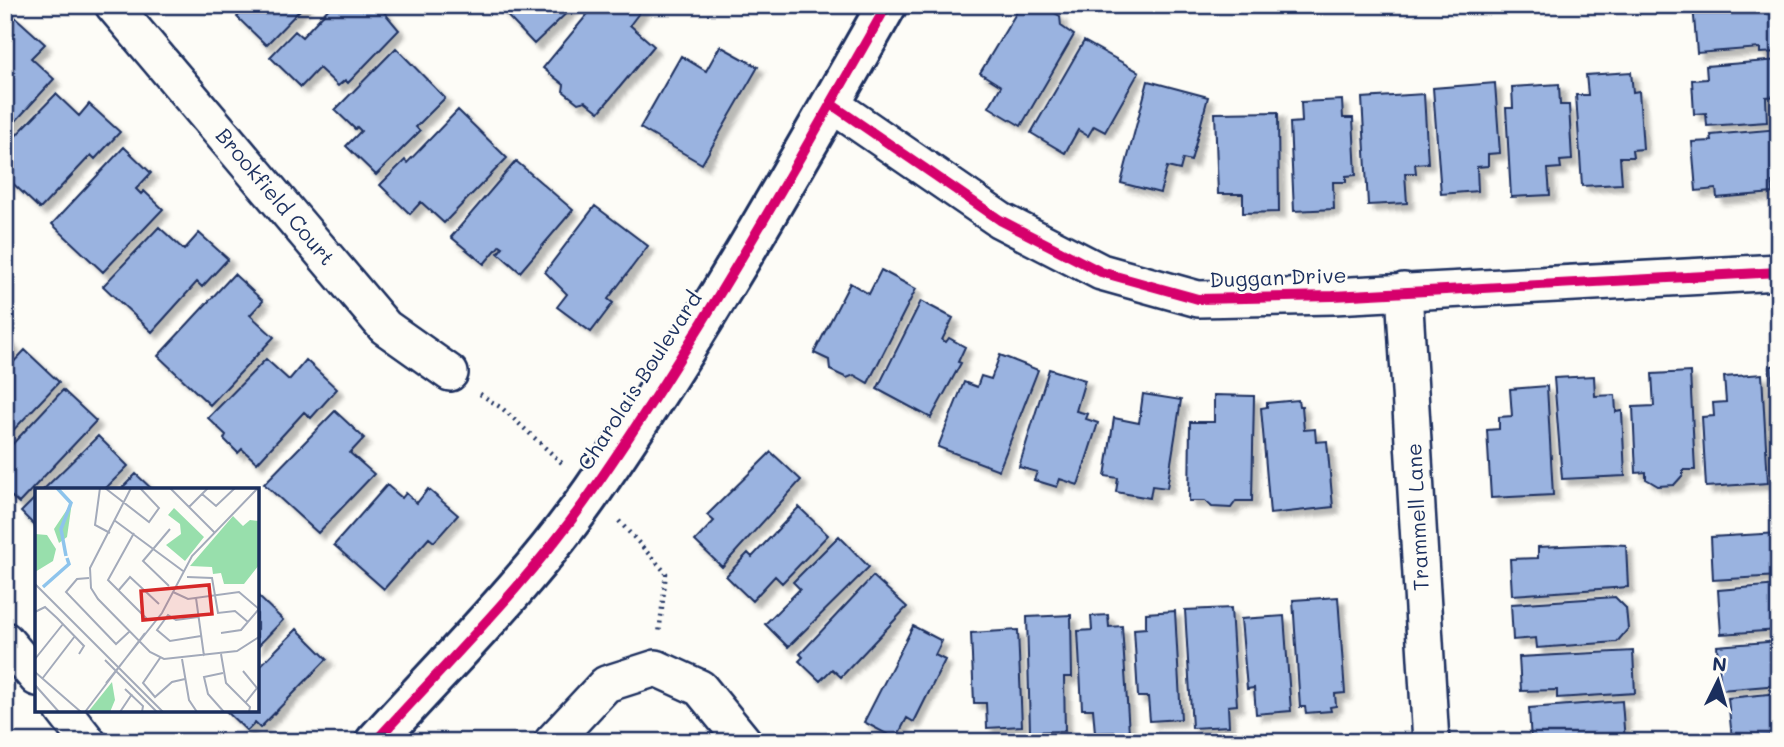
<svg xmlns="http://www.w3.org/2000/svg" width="1784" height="747" font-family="Mali,sans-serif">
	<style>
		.building { fill: #9ab3e0; stroke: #1b2f5e; stroke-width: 2; filter: url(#shadow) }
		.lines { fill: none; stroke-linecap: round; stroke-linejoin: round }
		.street-casing { stroke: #1b2f5e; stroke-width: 40 }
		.secondary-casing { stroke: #1b2f5e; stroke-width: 44 }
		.path { stroke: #1b2f5e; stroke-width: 4.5; stroke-dasharray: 2 5; stroke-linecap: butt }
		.street { stroke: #fdfcf7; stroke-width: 35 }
		.secondary { stroke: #fdfcf7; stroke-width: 38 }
		.cycleway-casing { stroke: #fdfcf7; stroke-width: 15 }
		.cycleway { stroke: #d6006c; stroke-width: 10 }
		.labels { text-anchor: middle; stroke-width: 5; stroke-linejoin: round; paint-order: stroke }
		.street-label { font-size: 21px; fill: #1b2f5e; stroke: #fdfcf7 }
		.inset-river { fill: none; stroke: #8ec4ec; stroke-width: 3.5 }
		.inset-road { fill: none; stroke: #a3aaba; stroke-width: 2 }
		.view { fill: #d62828; fill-opacity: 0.15; stroke: #d62828; stroke-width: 3.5 }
		.inset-edge { fill: none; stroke: #1b2f5e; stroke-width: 3.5 }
	</style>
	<defs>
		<filter id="shadow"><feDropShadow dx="6" dy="6" stdDeviation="2" flood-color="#0004"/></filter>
	</defs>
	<rect width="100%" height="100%" fill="#fdfcf7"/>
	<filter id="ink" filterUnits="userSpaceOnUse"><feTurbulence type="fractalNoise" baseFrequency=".0143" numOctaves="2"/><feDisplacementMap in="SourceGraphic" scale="14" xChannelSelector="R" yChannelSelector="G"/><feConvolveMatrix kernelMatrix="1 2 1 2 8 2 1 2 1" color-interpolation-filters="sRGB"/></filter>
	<g filter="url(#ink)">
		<path class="building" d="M 248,5 L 305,5 L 266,45 L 237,17 Z
			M 332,5 L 378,5 L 399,30 L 348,83 L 345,80 L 338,86 L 319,68 L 301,87 L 270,57 L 295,31 L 302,37 Z
			M 497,5 L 575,5 L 534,44 Z
			M 595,5 L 645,5 L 630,25 L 654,46 L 599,112 L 585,101 L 578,103 L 563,91 L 564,85 L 543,68 Z
			M 1021,5 L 1034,12 L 1042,6 L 1060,16 L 1061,26 L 1074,35 L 1021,126 L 989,107 L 1001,86 L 980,73 Z
			M 1693,5 L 1775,5 L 1775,13 L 1779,12 L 1779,52 L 1760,53 L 1760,48 L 1697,53 Z
			M 14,16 L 45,44 L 31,58 L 54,79 L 5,133 L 5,26 Z
			M 1084,41 L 1139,72 L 1105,132 L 1094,126 L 1088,136 L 1078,130 L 1065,153 L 1031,133 Z
			M 720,46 L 758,67 L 702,164 L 640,128 L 681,56 L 706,71 Z
			M 396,48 L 445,98 L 416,127 L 420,131 L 376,175 L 346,146 L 361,131 L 357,127 L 355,129 L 335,110 Z
			M 1779,60 L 1779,96 L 1766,97 L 1767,122 L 1707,126 L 1706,113 L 1694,114 L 1692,80 L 1707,79 L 1706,66 Z
			M 1631,72 L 1633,92 L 1639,91 L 1643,149 L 1632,150 L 1633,157 L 1620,157 L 1622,184 L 1582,186 L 1576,95 L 1588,95 L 1586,75 Z
			M 1148,81 L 1208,97 L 1191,161 L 1183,159 L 1180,170 L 1167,167 L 1160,193 L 1121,183 Z
			M 1495,83 L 1500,153 L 1488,154 L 1488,166 L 1477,167 L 1478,191 L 1441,194 L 1433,88 Z
			M 1559,84 L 1560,105 L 1569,105 L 1572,160 L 1560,161 L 1561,168 L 1548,169 L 1550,195 L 1511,197 L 1506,108 L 1513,108 L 1512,87 Z
			M 56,94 L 79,116 L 89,104 L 120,132 L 95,159 L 91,155 L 40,209 L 5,176 L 5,147 Z
			M 1424,94 L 1428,163 L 1415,164 L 1416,173 L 1405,173 L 1407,203 L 1368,205 L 1362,98 Z
			M 1342,100 L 1343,118 L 1353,118 L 1356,175 L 1346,176 L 1346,182 L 1333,182 L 1334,209 L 1294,211 L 1290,123 L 1302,122 L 1301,102 Z
			M 458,110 L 507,158 L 444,223 L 421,202 L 410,214 L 380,185 L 405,160 L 407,163 Z
			M 1278,112 L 1279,212 L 1243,213 L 1243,194 L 1218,194 L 1215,113 Z
			M 1779,129 L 1779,182 L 1772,182 L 1773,193 L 1717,198 L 1716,189 L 1696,191 L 1692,142 L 1712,141 L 1711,135 Z
			M 124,147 L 151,173 L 136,189 L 141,194 L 144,191 L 163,209 L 103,272 L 52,224 Z
			M 516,161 L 573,210 L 520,272 L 498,253 L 503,247 L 500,245 L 484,264 L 451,237 Z
			M 595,206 L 648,246 L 608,299 L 613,303 L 591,332 L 557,307 L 567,294 L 545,272 Z
			M 159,227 L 184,250 L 199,233 L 228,259 L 202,287 L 197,282 L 152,332 L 103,286 Z
			M 881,270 L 916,289 L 868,383 L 854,375 L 847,378 L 830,370 L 829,360 L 814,353 L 850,283 L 869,294 Z
			M 234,274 L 263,301 L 250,315 L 274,337 L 210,405 L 158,356 Z
			M 921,301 L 953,318 L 942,340 L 946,342 L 949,338 L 965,347 L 958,362 L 961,363 L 931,418 L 877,389 Z
			M 5,337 L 14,346 L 5,355 Z
			M 25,350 L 59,382 L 5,439 L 5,371 Z
			M 1000,355 L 1038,370 L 999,470 L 938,447 L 964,382 L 977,387 L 981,376 L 991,379 Z
			M 266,359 L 289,380 L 306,360 L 337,389 L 311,418 L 304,412 L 257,463 L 242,449 L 238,453 L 224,439 L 226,435 L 208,418 Z
			M 1779,365 L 1779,468 L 1771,366 Z
			M 1049,369 L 1085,380 L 1076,411 L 1088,414 L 1086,419 L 1098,423 L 1078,485 L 1060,479 L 1057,487 L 1034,480 L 1037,472 L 1019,467 Z
			M 1690,372 L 1695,470 L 1683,470 L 1683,475 L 1674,485 L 1658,486 L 1646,479 L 1646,472 L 1636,473 L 1633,407 L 1654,406 L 1652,374 Z
			M 1762,374 L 1768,483 L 1706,487 L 1702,417 L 1714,416 L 1713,403 L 1726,402 L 1724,377 Z
			M 1594,376 L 1595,396 L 1615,395 L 1616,412 L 1622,411 L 1625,476 L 1562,479 L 1554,378 Z
			M 1547,386 L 1553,495 L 1491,498 L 1487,430 L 1499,429 L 1499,417 L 1512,416 L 1510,389 Z
			M 63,390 L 96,421 L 19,503 L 5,491 L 5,452 Z
			M 1143,394 L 1181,400 L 1167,488 L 1152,486 L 1150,498 L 1116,492 L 1118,478 L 1105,476 L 1114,418 L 1139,423 Z
			M 1214,395 L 1254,396 L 1252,501 L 1236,501 L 1231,508 L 1212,507 L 1205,501 L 1189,501 L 1190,422 L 1214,422 Z
			M 1298,400 L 1299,406 L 1302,406 L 1304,430 L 1315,429 L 1316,442 L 1327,441 L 1333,507 L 1270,514 L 1261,408 L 1267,407 L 1267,403 Z
			M 335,411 L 364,438 L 350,453 L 374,474 L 318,533 L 264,484 Z
			M 98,436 L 128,466 L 104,490 L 43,490 Z
			M 771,452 L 801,480 L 722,567 L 695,541 L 714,521 L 707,515 Z
			M 136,474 L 153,490 L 120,490 Z
			M 387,485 L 402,498 L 406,493 L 417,503 L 428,489 L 458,515 L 434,542 L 429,538 L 384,589 L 334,545 Z
			M 37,496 L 37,528 L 21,512 Z
			M 799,507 L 828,535 L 782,583 L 775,576 L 752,601 L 726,576 L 748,553 L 752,557 Z
			M 1779,533 L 1779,576 L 1713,580 L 1711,537 Z
			M 839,536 L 869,567 L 788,647 L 765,624 L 800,589 L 793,582 Z
			M 1608,544 L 1626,545 L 1628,587 L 1512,595 L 1510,559 L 1538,558 L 1538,547 Z
			M 873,576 L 907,607 L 841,677 L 832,669 L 820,681 L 799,661 L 803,657 L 800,654 Z
			M 1779,585 L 1779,630 L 1721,634 L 1718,590 Z
			M 257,595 L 283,620 L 257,647 Z
			M 1338,597 L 1345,693 L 1335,694 L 1336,706 L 1330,707 L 1331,711 L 1306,713 L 1305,707 L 1300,707 L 1293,600 Z
			M 1615,597 L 1626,608 L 1628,629 L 1617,642 L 1537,648 L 1536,638 L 1513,640 L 1511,604 Z
			M 1231,608 L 1237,705 L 1228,706 L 1229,726 L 1192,728 L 1185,610 Z
			M 1175,611 L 1181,719 L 1150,721 L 1148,697 L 1138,697 L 1134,629 L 1146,628 L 1146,613 Z
			M 1071,615 L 1072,677 L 1064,677 L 1065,731 L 1030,732 L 1027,617 Z
			M 1108,615 L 1109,627 L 1122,626 L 1129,732 L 1095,733 L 1093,709 L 1082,709 L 1078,631 L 1092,630 L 1091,616 Z
			M 1284,616 L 1291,711 L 1256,714 L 1254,688 L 1247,689 L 1241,619 Z
			M 913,626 L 942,641 L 935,655 L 945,660 L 914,722 L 907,718 L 896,739 L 864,722 Z
			M 297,629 L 327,659 L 260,728 L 255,723 L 247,731 L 225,710 L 257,710 L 257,669 Z
			M 1018,630 L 1022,726 L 987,728 L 986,703 L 974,703 L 971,633 Z
			M 1779,641 L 1779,685 L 1721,690 L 1717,646 Z
			M 1633,651 L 1635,693 L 1557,698 L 1557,690 L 1521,691 L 1519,657 Z
			M 1779,693 L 1779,735 L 1732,739 L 1728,698 Z
			M 1622,701 L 1625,742 L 1531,742 L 1529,708 Z"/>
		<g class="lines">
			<defs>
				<path id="street" d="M 113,5 L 385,327 L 450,373
					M 831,104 L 1000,220 L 1101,272 L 1198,299 L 1333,296 L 1779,272
					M 1404,291 L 1431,742
					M 5,640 L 37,678
					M 63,710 L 88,742
					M 552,742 L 606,684 L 656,668 L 700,688 L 744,742"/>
				<path id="secondary" d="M 375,742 C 449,660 530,581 593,490 C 701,334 794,169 887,5"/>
			</defs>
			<use href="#street" class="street-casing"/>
			<use href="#secondary" class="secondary-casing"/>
			<path class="path" d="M 480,394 L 503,409 L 564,465
				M 619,521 L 666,573 L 659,634"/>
			<use href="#street" class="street"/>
			<use href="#secondary" class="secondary"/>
			<defs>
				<path id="cycleway" d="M 831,104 L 1000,220 L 1101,272 L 1198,299 L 1333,296 L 1779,272
					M 375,742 C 449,660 530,581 593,490 C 701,334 794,169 887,5"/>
			</defs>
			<use href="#cycleway" class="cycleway-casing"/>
			<use href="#cycleway" class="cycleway"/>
		</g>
	</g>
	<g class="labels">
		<g class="street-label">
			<text transform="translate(275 197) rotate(50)" y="7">Brookfield Court</text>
			<text transform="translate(1278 278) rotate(-2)" y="7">Duggan Drive</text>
			<text transform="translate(640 381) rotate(-57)" y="7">Charolais Boulevard</text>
			<text transform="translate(1418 517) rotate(-93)" y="7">Trammell Lane</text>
		</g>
	</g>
	<g transform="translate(35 488)">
		<rect width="224" height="224" fill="#fdfcf7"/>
		<path d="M 37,14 L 32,49 L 24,55 L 19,41 ZM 139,20 L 169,49 L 150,73 L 131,57 L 146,46 L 145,36 L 133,27 ZM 198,28 L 208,38 L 215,32 L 224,33 L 224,77 L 209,96 L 189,96 L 186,85 L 178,86 L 177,79 L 155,78 ZM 0,46 L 12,47 L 21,61 L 18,73 L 0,84 ZM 77,194 L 80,212 L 75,224 L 53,224 Z" fill="#98dfac"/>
		<path class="inset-river" d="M 22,0 L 36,15 L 26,41 L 31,68M 8,99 L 34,76 L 32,70"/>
		<path class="inset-road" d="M 65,0 L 60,37 L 75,45M 70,0 L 114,34 L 124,20 L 105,0M 96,0 L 55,80 L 56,100 L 63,111 L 115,164 L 129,171 L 202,163 L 224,149M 135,0 L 179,44M 167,6 L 181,18 L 200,0M 154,19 L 173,0M 79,32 L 148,83M 99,45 L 73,92 L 113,132M 152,89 L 177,90 L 183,125 L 200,123 L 213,134M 54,90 L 42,91 L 31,104 L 81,156 L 95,143M 0,96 L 128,224M 134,98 L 108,73 L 135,41M 83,103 L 95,89 L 124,116M 138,104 L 153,111 L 204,104 L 224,121M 161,110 L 169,168M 0,124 L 10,119 L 22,130 L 49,158 L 44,166M 163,129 L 141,132 L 133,127 L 122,142 L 135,153 L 166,148M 186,145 L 206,142 L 224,121M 186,166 L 191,195 L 215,219 L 214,224M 125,170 L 108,195 L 120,209 L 137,194 L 150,191M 0,171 L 28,136M 147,171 L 154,212 L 162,224M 70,172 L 122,224M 208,183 L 222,200 L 211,214M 0,184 L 46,224M 188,185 L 169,189 L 173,206 L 189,224M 7,191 L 40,148M 71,195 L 127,125 L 157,68 L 223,0M 0,197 L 24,224M 90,201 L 108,218 L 107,224M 50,224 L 110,145M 85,224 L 97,206"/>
		<path class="view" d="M 174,97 L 177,126 L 108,132 L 106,103 Z"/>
		<rect width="224" height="224" class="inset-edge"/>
	</g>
	<rect width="1784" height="747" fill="none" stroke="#fdfcf7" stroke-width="28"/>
	<rect x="14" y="14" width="1756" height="719" fill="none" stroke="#1b2f5e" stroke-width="2.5" filter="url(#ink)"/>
	<g transform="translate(1718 681) rotate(5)" stroke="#fdfcf7" stroke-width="5" paint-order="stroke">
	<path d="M0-5L12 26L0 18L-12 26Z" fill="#1b2f5e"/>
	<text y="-10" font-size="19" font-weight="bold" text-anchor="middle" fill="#1b2f5e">N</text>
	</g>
</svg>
